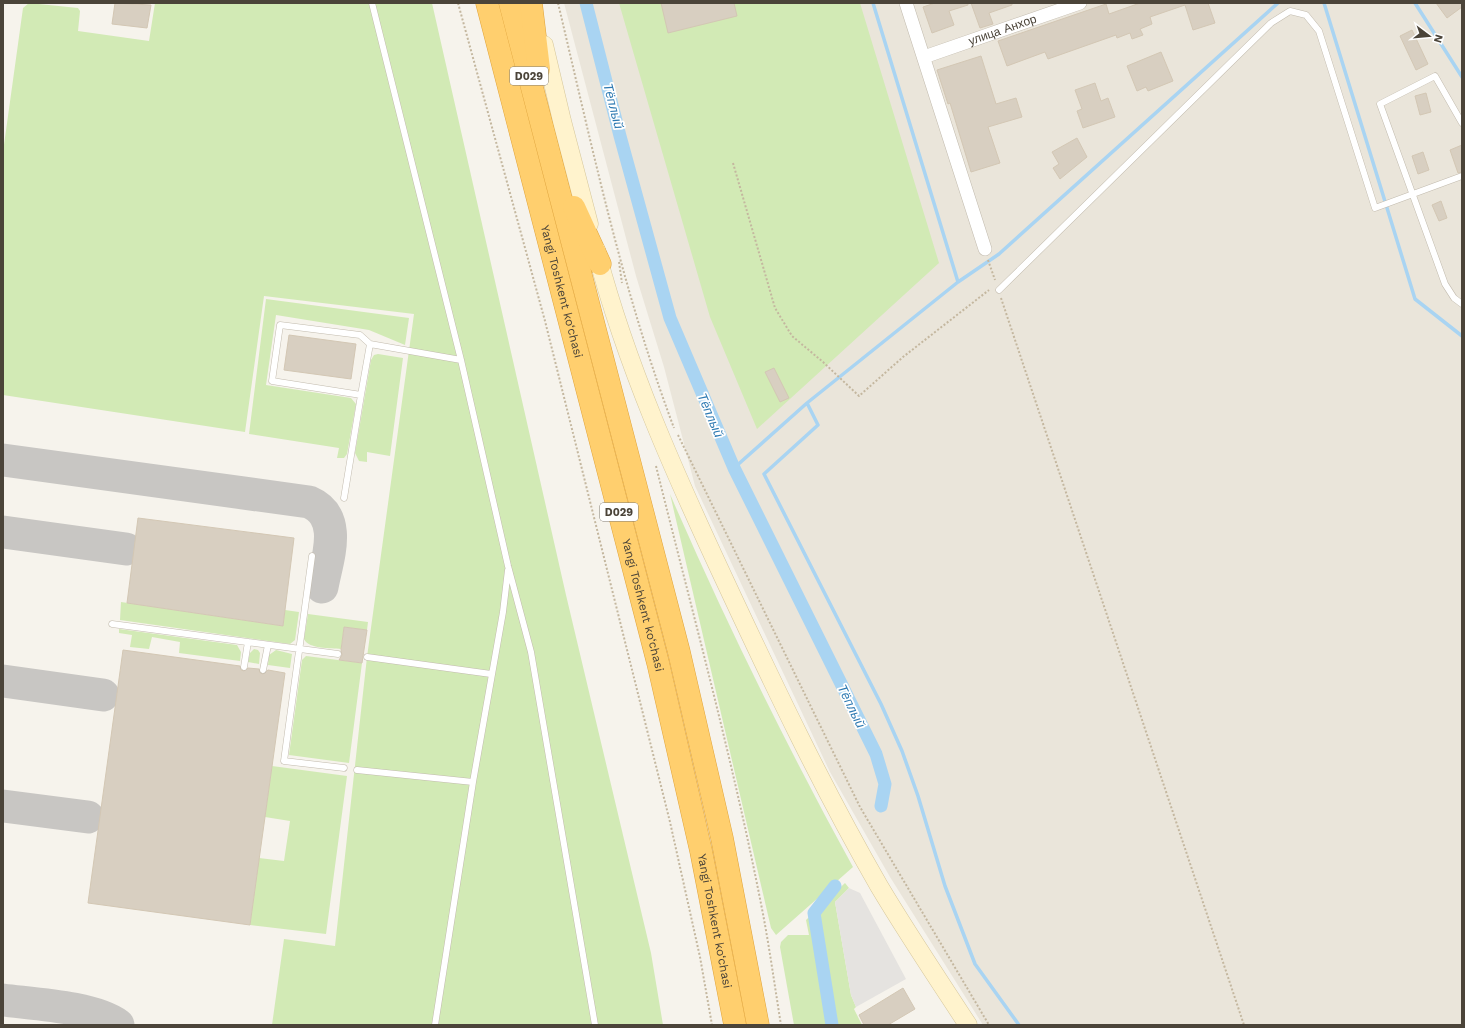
<svg xmlns="http://www.w3.org/2000/svg" width="1465" height="1028" font-family="'Work Sans',sans-serif">
	<style>
		.residential { fill: #eae5da }
		.green { fill: #d2eab5 }
		.parking { fill: #e5e3e0 }
		.lines { fill: none; stroke-linecap: round; stroke-linejoin: round }
		.stream { stroke: #a9d4f2; stroke-width: 3.5 }
		.canal { stroke: #a9d4f2; stroke-width: 13 }
		.taxiway { stroke: #c8c6c3; stroke-width: 33 }
		.building { fill: #d8cfc1; stroke: #d3c7b4 }
		.lane-casing { stroke: #c2bbae; stroke-width: 7 }
		.street-casing { stroke: #c2bbae; stroke-width: 14 }
		.secondary-casing { stroke: #d6c79b; stroke-width: 19 }
		.highway-casing { stroke: #e0a43c; stroke-width: 23 }
		.path { stroke: #c4b79f; stroke-width: 2; stroke-dasharray: 2 2; stroke-linecap: butt }
		.lane { stroke: #fff; stroke-width: 6 }
		.street { stroke: #fff; stroke-width: 13 }
		.secondary { stroke: #fff3cd; stroke-width: 18 }
		.highway { stroke: #ffcf6e; stroke-width: 22 }
		.labels { text-anchor: middle; stroke-width: 3.5; stroke-linejoin: round; paint-order: stroke }
		.shield { fill: #fff; stroke: #817c74; stroke-width: 1 }
		.shield-label { font-size: 11px; font-weight: bold; fill: #4b4439 }
		.street-label { font-size: 12px; fill: #4b4439; stroke: #fff }
		.water-label { font-size: 13px; font-style: italic; fill: #2e7ab2; stroke: #fff }
	</style>
	<rect width="100%" height="100%" fill="#f6f3ec"/>
	<path class="residential" d="M 564,3 L 1462,3 L 1462,1025 L 983,1025 L 890,877 L 830,772 L 695,486 L 664,367 L 636,276 Z"/>
	<path class="green" d="M 29,3 L 78,8 L 80,11 L 78,31 L 149,41 L 155,3 L 432,3 L 566,595 L 651,953 L 663,1025 L 272,1025 L 284,939 L 335,946 L 367,657 L 414,314 L 264,296 L 245,432 L 3,395 L 3,152 L 23,8 Z
		M 619,3 L 860,3 L 939,263 L 757,429 L 710,317 Z
		M 266,299 L 409,318 L 405,345 L 369,330 L 276,315 L 266,385 L 351,398 L 356,404 L 347,454 L 344,458 L 337,458 L 339,448 L 249,434 Z
		M 378,354 L 403,358 L 390,456 L 367,452 L 367,462 L 359,461 L 355,453 L 371,360 L 374,355 Z
		M 670,494 C 725,621 786,745 853,867 L 776,935 L 771,928 Z
		M 121,602 L 283,626 L 285,610 L 299,612 L 295,640 L 290,644 L 120,620 Z
		M 308,614 L 368,622 L 367,630 L 344,627 L 341,649 C 331,648 308,649 304,639 Z
		M 119,629 L 237,645 L 241,652 L 240,661 L 179,653 L 180,642 L 152,637 L 149,649 L 130,647 L 132,635 L 119,633 Z
		M 254,649 L 258,650 L 260,653 L 259,664 L 248,662 L 250,653 Z
		M 276,650 L 292,654 L 290,668 L 268,665 L 269,655 Z
		M 306,656 L 362,663 L 349,763 L 289,755 L 302,660 Z
		M 272,766 L 347,776 L 326,934 L 250,925 L 259,858 L 284,861 L 290,821 L 265,817 Z
		M 845,883 L 849,888 L 835,902 L 851,995 L 856,1007 L 854,1009 L 862,1025 L 794,1025 L 780,947 L 781,942 L 788,935 L 809,935 L 806,920 Z"/>
	<path class="parking" d="M 849,888 L 860,893 L 906,979 L 856,1007 L 851,995 L 835,902 Z"/>
	<g class="lines">
		<path class="stream" d="M 873,3 L 958,282
			M 1324,3 L 1415,299 L 1462,336
			M 1415,3 L 1462,77
			M 734,468 L 807,403
			M 1019,1025 L 975,964 L 945,886 L 918,796 L 902,751 L 881,704 L 764,474 L 818,425 L 807,403 L 958,282 L 999,254 L 1278,3"/>
		<path class="canal" d="M 586,3 L 620,136 L 670,318 L 734,468 L 876,754 L 885,784 L 881,806
			M 832,1025 L 814,913 L 835,886"/>
		<path class="taxiway" d="M 3,460 L 309,502 C 344,517 327,559 322,587
			M 3,532 L 126,549
			M 3,681 L 103,695
			M 3,806 L 88,817
			M 3,1000 C 34,1004 94,1007 118,1025"/>
	</g>
	<path class="building" d="M 115,3 L 151,5 L 147,28 L 112,24 Z
		M 661,3 L 734,3 L 737,16 L 668,33 Z
		M 935,3 L 968,3 L 968,5 L 949,11 L 954,25 L 932,33 L 923,7 Z
		M 971,3 L 1012,3 L 1012,5 L 989,13 L 993,24 L 980,28 Z
		M 1140,3 L 1208,3 L 1215,23 L 1193,30 L 1185,5 L 1150,17 L 1152,24 L 1140,29 L 1143,35 L 1132,39 L 1130,33 L 1117,38 L 1116,35 L 1048,59 L 1045,52 L 1007,66 L 998,41 L 1106,4 L 1109,14 Z
		M 1436,3 L 1462,3 L 1462,7 L 1447,18 Z
		M 1412,30 L 1428,64 L 1416,70 L 1400,36 Z
		M 1161,52 L 1173,81 L 1148,91 L 1146,87 L 1137,91 L 1127,66 Z
		M 981,56 L 996,104 L 1016,98 L 1022,117 L 988,127 L 1000,163 L 971,172 L 950,103 L 948,104 L 937,70 Z
		M 1095,83 L 1101,101 L 1108,98 L 1115,117 L 1083,128 L 1077,111 L 1082,109 L 1075,90 Z
		M 1426,93 L 1431,112 L 1420,115 L 1415,96 Z
		M 1077,138 L 1087,157 L 1060,179 L 1053,168 L 1059,164 L 1052,152 Z
		M 1462,145 L 1462,172 L 1458,173 L 1450,150 Z
		M 1423,152 L 1429,170 L 1418,174 L 1412,156 Z
		M 1441,201 L 1447,218 L 1439,221 L 1432,205 Z
		M 289,335 L 356,344 L 351,379 L 284,370 Z
		M 774,368 L 789,398 L 780,402 L 765,372 Z
		M 138,518 L 294,538 L 283,626 L 127,603 Z
		M 344,627 L 367,630 L 362,663 L 339,660 L 342,655 L 341,650 Z
		M 123,650 L 240,666 L 241,670 L 244,671 L 248,668 L 259,669 L 260,673 L 263,674 L 268,670 L 285,673 L 250,925 L 88,903 Z
		M 903,988 L 915,1009 L 888,1025 L 864,1025 L 859,1015 Z"/>
	<g class="lines">
		<defs>
			<path id="lane" d="M 372,3 L 461,360 L 508,566 L 531,652 L 595,1025
				M 1462,123 L 1435,76 L 1380,104 L 1445,284 L 1454,298 L 1462,304
				M 999,290 L 1271,23 L 1290,11 L 1306,15 L 1319,31 L 1375,208 L 1462,176
				M 370,344 L 361,395 L 272,381 L 280,325 L 360,335 L 370,344 L 461,360
				M 344,498 L 361,395
				M 312,556 L 284,761 L 344,768
				M 112,624 L 338,654
				M 367,657 L 491,674
				M 244,667 L 248,642
				M 263,670 L 268,645
				M 357,770 L 473,782
				M 435,1025 L 473,782 L 503,612 L 508,570"/>
			<g id="street">
				<path d="M 906,3 L 985,249"/>
				<path id="s1" d="M 924,57 L 1080,3"/>
			</g>
			<path id="secondary" d="M 544,45 L 562,121 L 589,224
				M 596,250 C 626,365 675,474 725,581 C 773,684 822,787 879,886 C 907,933 938,979 968,1025"/>
			<g id="highway">
				<path id="s2" d="M 487,3 L 658,663 L 701,851 L 735,1025"/>
				<path d="M 510,3 L 679,652 L 722,838 L 758,1025"/>
				<path d="M 531,3 L 539,69"/>
				<path d="M 574,207 L 600,264"/>
			</g>
		</defs>
		<use href="#lane" class="lane-casing"/>
		<use href="#street" class="street-casing"/>
		<use href="#secondary" class="secondary-casing"/>
		<use href="#highway" class="highway-casing"/>
		<path class="path" d="M 458,3 L 545,321 L 670,822 L 700,957 L 712,1025
			M 558,3 C 592,146 622,290 674,428
			M 733,163 L 775,308 L 792,336 L 823,362 L 859,396 L 903,357 L 989,290
			M 988,260 L 995,280
			M 619,262 L 622,283
			M 1001,298 L 1244,1025
			M 678,435 L 860,807 L 989,1025
			M 656,466 C 693,615 734,764 763,914 C 770,951 775,988 781,1025"/>
		<use href="#lane" class="lane"/>
		<use href="#street" class="street"/>
		<use href="#secondary" class="secondary"/>
		<use href="#highway" class="highway"/>
	</g>
	<g class="labels">
		<g class="shield">
			<rect x="510" y="67" width="38" height="18" rx="3"/>
			<rect x="600" y="503" width="38" height="18" rx="3"/>
		</g>
		<g class="shield-label">
			<text x="529" y="80">D029</text>
			<text x="619" y="516">D029</text>
		</g>
		<g class="street-label">
			<text dy="4" stroke="none"><textPath href="#s1" startOffset="83">улица Анхор</textPath></text>
			<text dy="4" stroke="none"><textPath href="#s2" startOffset="298">Yangi Toshkent ko‘chasi</textPath></text>
			<text dy="4" stroke="none"><textPath href="#s2" startOffset="622">Yangi Toshkent ko‘chasi</textPath></text>
			<text dy="4" stroke="none"><textPath href="#s2" startOffset="946">Yangi Toshkent ko‘chasi</textPath></text>
		</g>
		<g class="water-label">
			<text transform="translate(614 106) rotate(75)" y="5">Тёплый</text>
			<text transform="translate(711 415) rotate(67)" y="5">Тёплый</text>
			<text transform="translate(852 706) rotate(64)" y="5">Тёплый</text>
		</g>
	</g>
	<rect width="1465" height="1028" fill="none" stroke="#4b4439" stroke-width="8"/>
	<g transform="translate(1429 36) rotate(106)" stroke="#ffffff" stroke-width="3" paint-order="stroke">
	<path d="M0-3L7 15L0 10L-7 15Z" fill="#4b4439"/>
	<text y="-6" font-size="11" font-weight="bold" text-anchor="middle" fill="#4b4439">N</text>
	</g>
</svg>
